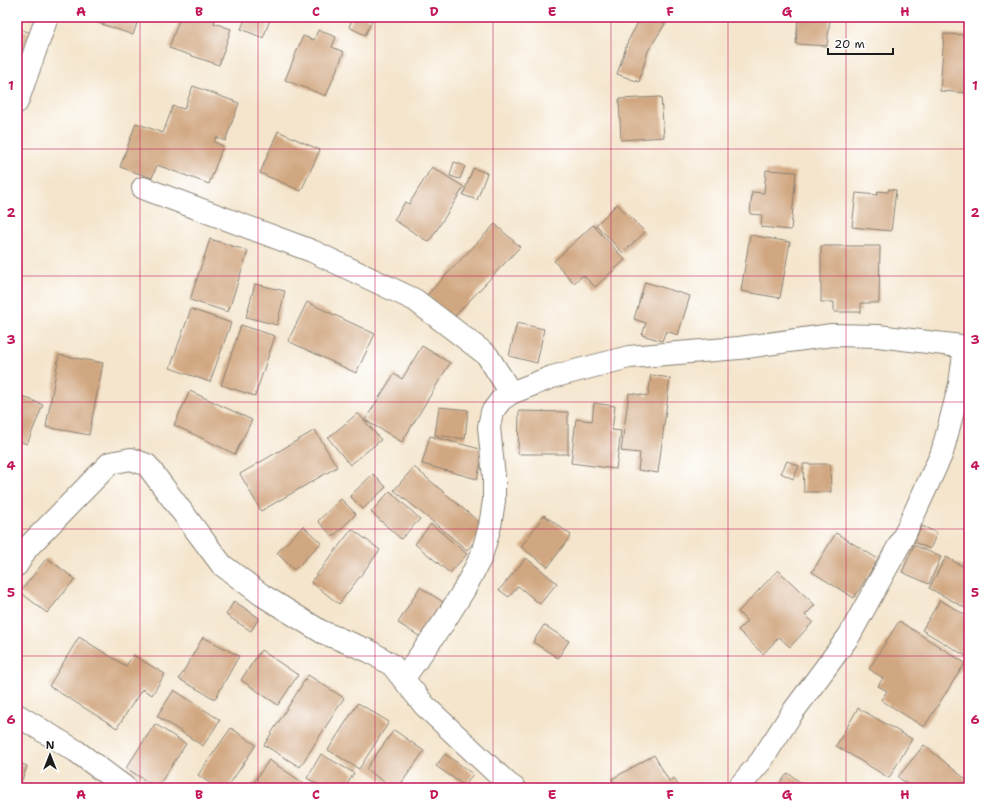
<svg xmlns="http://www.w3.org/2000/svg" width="986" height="805" font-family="'Shantell Sans',sans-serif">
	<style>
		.building { fill: #d1a781 }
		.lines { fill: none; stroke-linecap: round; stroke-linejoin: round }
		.minor-casing { stroke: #888074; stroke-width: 24 }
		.minor { stroke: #fff; stroke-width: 22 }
		.grid { fill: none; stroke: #c2185b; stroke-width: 1; stroke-opacity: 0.55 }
		.neatline { fill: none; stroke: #c2185b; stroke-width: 1.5 }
		.grid-label { font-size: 13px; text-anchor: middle; font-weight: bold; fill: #c2185b }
	</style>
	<rect width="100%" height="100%" fill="#fff"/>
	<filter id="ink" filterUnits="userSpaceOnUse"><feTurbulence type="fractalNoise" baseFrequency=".025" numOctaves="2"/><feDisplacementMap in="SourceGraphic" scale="8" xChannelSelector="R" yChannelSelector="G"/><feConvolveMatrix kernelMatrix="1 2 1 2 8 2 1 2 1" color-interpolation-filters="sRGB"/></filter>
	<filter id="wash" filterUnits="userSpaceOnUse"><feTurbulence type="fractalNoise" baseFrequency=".012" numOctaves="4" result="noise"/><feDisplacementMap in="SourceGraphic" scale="16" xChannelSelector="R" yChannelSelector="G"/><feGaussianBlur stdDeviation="0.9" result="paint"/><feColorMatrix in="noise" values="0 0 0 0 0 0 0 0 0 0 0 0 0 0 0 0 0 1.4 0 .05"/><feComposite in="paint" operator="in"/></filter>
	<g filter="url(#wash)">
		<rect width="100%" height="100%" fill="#f4e5cc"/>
		<g id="blocks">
			<path class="building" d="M 82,17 L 139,17 L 133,35 Z
				M 180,17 L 216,17 L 214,23 L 231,29 L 219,65 L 169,48 Z
				M 246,17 L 271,17 L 263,38 L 241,29 Z
				M 353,17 L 364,17 L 372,21 L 365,35 L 349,27 Z
				M 641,17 L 654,17 L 665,24 L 648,51 L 639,82 L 617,74 L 628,41 Z
				M 798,17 L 830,18 L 827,46 L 796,44 Z
				M 17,28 L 31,33 L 23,51 L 17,49 Z
				M 318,30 L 336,37 L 332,47 L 344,52 L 326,96 L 285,80 L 303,36 L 314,40 Z
				M 944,34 L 969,35 L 969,93 L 940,91 Z
				M 193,86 L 239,103 L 225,141 L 216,137 L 214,142 L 223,146 L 209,184 L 157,165 L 152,178 L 120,167 L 136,123 L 163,133 L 173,106 L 184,109 Z
				M 661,97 L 664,137 L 621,140 L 619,99 Z
				M 278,131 L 320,150 L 301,191 L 260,173 Z
				M 454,162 L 465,166 L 460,179 L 450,176 Z
				M 432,167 L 464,187 L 429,242 L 394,220 L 405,202 L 409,204 Z
				M 473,168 L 487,173 L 477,200 L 463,195 Z
				M 766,170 L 796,172 L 791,230 L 761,227 L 762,215 L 750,214 L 752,192 L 764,193 Z
				M 889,189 L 896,190 L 891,231 L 852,227 L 856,193 L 877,195 L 878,191 L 888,192 Z
				M 617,204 L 645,232 L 623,253 L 596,225 Z
				M 495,224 L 520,247 L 452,319 L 427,295 Z
				M 593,225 L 625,260 L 595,287 L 583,275 L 574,283 L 554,261 Z
				M 750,235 L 790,242 L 780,298 L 741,291 Z
				M 210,239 L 248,251 L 228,312 L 190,300 Z
				M 821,246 L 880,246 L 879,303 L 861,303 L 861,312 L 834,312 L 834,302 L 821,302 Z
				M 645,282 L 690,296 L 678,335 L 666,331 L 662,341 L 642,335 L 646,323 L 634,319 Z
				M 255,284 L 285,291 L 277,325 L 246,317 Z
				M 307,302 L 375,334 L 356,373 L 288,341 Z
				M 191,309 L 231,323 L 210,382 L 170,368 Z
				M 517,323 L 544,329 L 537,363 L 509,356 Z
				M 241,325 L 275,336 L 255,396 L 221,385 Z
				M 422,346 L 450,363 L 402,442 L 365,420 L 394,374 L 402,379 Z
				M 59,355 L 103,363 L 89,435 L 46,427 Z
				M 651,375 L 670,378 L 658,473 L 638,470 L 640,453 L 621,451 L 629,393 L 648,396 Z
				M 190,391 L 252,420 L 235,454 L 174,425 Z
				M 17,394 L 43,405 L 27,444 L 17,440 Z
				M 594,403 L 615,406 L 612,430 L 621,431 L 616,469 L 571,463 L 576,419 L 592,421 Z
				M 439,407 L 468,410 L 465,439 L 435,435 Z
				M 519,411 L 568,412 L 568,454 L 518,454 Z
				M 358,413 L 381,440 L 350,465 L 328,438 Z
				M 315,430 L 337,467 L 261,511 L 240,474 Z
				M 430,436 L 484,450 L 477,479 L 422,464 Z
				M 787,461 L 799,466 L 793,479 L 781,473 Z
				M 803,464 L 830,464 L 831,492 L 804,492 Z
				M 414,467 L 486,528 L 467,550 L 394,490 Z
				M 373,474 L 386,487 L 363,509 L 350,496 Z
				M 390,491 L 420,519 L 401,539 L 371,512 Z
				M 341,499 L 356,514 L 333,537 L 318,521 Z
				M 544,515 L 571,535 L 548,567 L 521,547 Z
				M 431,524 L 467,554 L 450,573 L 415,544 Z
				M 303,526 L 321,543 L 294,570 L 277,553 Z
				M 922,526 L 937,533 L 930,549 L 914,542 Z
				M 352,529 L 380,550 L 339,604 L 311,582 Z
				M 836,533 L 878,559 L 854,598 L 812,572 Z
				M 914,545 L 941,557 L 929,584 L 902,572 Z
				M 946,557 L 969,570 L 969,610 L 929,588 Z
				M 47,558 L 75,579 L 47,613 L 20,592 Z
				M 526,558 L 557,583 L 540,604 L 518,586 L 509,597 L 499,590 Z
				M 778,570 L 815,605 L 805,615 L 813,622 L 790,647 L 779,637 L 763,654 L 738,630 L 747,621 L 738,612 Z
				M 420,587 L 446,604 L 424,639 L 398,623 Z
				M 940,600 L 969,617 L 969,658 L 922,630 Z
				M 234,601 L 259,618 L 251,631 L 226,615 Z
				M 899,621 L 965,663 L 924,727 L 881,700 L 887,691 L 878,686 L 883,678 L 869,669 Z
				M 544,625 L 569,641 L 558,658 L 533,642 Z
				M 79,637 L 126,666 L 133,655 L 165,674 L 152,695 L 142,689 L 117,728 L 49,686 Z
				M 203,637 L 239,656 L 215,699 L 179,679 Z
				M 261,650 L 298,675 L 278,705 L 241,680 Z
				M 308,675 L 344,698 L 300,767 L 264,745 Z
				M 174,690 L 220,720 L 203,746 L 157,716 Z
				M 358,703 L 389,722 L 359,769 L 328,750 Z
				M 858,708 L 912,739 L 889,778 L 836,746 Z
				M 155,724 L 186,744 L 157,788 L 126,768 Z
				M 231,728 L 256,745 L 227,788 L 217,788 L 198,775 Z
				M 394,730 L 424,751 L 398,788 L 393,788 L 366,769 Z
				M 924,745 L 969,782 L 969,788 L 912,788 L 898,777 Z
				M 321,754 L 354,773 L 345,788 L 324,788 L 307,778 Z
				M 445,754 L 473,774 L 465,786 L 436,766 Z
				M 654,755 L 669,781 L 674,778 L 680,788 L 617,788 L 612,779 Z
				M 269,760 L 311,788 L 250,788 Z
				M 17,762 L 27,766 L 19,788 L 17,788 Z
				M 788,773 L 808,788 L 776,788 Z"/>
		</g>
	</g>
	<g filter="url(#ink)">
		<use href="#blocks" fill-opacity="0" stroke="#888074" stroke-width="1"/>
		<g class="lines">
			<defs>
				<path id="minor" d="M 17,102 L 47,17
					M 143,188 L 312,251 L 415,300 L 487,355 L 511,393
					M 17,565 L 27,548 L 110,463 L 131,459 L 147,465 L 222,565 L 262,595 L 322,632 L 369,651 L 392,665 L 425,706 L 507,783 L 514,788
					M 403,679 L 444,622 L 464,590 L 481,557 L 490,526 L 494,501 L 494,477 L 489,427 L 492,412 L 501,400 L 511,393 L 552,377 L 629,357 L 739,348 L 832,335 L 878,336 L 969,347
					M 17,715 L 76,751 L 126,788
					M 738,788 L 761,761 L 792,713 L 849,636 L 902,540 L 942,453 L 960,384 L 965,347"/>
			</defs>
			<use href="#minor" class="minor-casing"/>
			<use href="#minor" class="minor"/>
		</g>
	</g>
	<path class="grid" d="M 140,17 L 140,788M 258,17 L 258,788M 375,17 L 375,788M 493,17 L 493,788M 611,17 L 611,788M 728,17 L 728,788M 846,17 L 846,788M 17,149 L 969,149M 17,276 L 969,276M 17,402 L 969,402M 17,529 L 969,529M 17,656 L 969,656"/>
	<rect width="986" height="805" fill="none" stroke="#fff" stroke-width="44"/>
	<g transform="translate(50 755)" stroke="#ffffff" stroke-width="3" paint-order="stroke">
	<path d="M0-3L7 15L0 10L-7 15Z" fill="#1c1c1c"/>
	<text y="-6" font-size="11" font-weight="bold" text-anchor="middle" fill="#1c1c1c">N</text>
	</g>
	<path d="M828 48v6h65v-6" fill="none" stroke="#1c1c1c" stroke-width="2"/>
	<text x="834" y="48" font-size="12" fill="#1c1c1c" stroke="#ffffff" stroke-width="3" paint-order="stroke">20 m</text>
	<rect x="22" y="22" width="942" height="761" class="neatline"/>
	<g class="grid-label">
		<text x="81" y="16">A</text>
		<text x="199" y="16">B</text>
		<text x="316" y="16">C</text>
		<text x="434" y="16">D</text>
		<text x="552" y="16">E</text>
		<text x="670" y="16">F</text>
		<text x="787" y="16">G</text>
		<text x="905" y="16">H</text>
		<text x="11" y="90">1</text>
		<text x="975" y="90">1</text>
		<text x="11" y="217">2</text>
		<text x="975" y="217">2</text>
		<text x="11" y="344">3</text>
		<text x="975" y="344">3</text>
		<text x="11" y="470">4</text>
		<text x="975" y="470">4</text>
		<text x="11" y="597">5</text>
		<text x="975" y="597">5</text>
		<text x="11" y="724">6</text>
		<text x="975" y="724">6</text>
		<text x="81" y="799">A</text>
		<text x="199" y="799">B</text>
		<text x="316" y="799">C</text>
		<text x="434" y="799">D</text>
		<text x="552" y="799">E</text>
		<text x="670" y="799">F</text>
		<text x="787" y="799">G</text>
		<text x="905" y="799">H</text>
	</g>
</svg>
